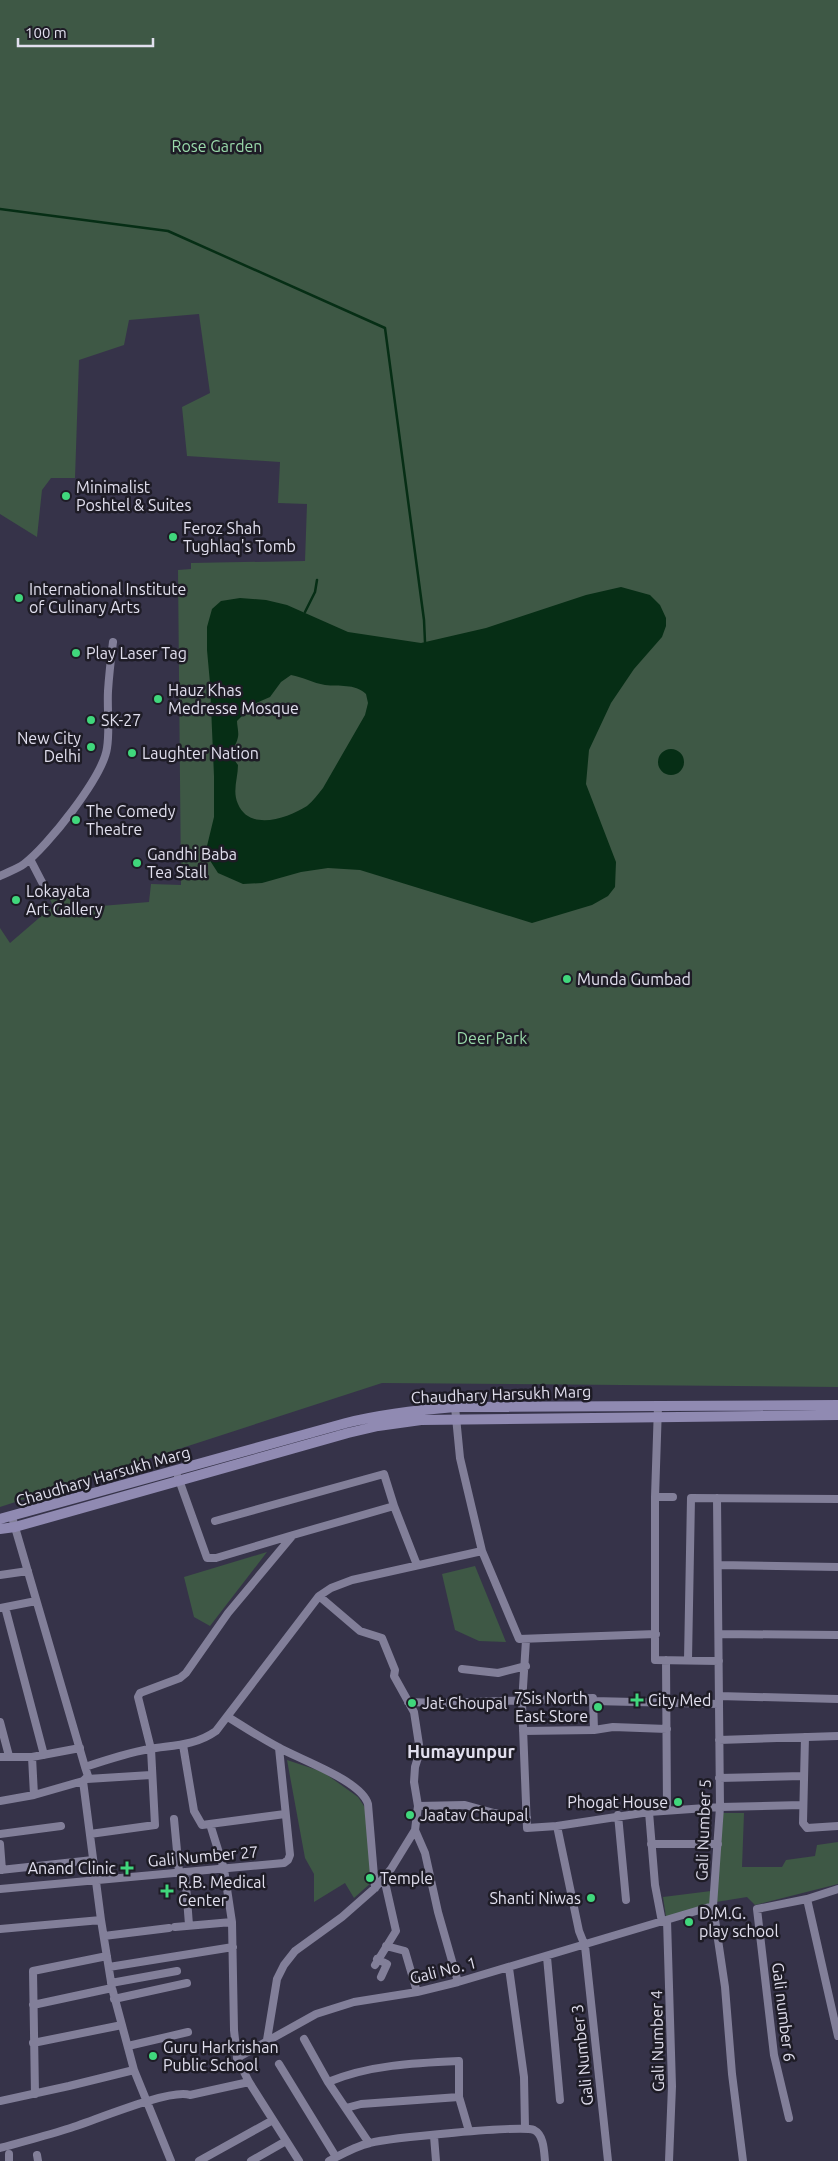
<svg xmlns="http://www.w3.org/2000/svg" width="838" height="2161" font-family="Ubuntu,sans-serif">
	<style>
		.green { fill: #3e5845 }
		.water { fill: #062e15; fill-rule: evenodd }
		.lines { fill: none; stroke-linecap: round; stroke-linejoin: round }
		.stream { stroke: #062e15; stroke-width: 2.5 }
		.street { stroke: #827f99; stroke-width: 8 }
		.secondary { stroke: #908ab2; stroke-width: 10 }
		.poi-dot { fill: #40d77c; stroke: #1e1c26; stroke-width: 2 }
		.labels { text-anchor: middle; stroke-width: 5; stroke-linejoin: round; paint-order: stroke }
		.park-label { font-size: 16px; fill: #99d9aa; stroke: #1e1c26 }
		.poi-label { font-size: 16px; fill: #e1dfee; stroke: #1e1c26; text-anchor: start }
		.street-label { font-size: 16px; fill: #e1dfee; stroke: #1e1c26 }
		.neighbourhood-label { font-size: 18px; font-weight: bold; fill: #e1dfee; stroke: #1e1c26 }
	</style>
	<rect width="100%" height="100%" fill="#363349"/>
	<path class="green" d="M 0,0 L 838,0 L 838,1387 L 382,1383 L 0,1507 L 0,928 L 10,943 L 53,906 L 45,889 L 59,887 L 77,908 L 149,902 L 151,884 L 181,885 L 178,570 L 191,569 L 191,563 L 305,561 L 307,504 L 278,503 L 280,462 L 187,456 L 182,407 L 210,393 L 199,314 L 129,320 L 124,345 L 79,360 L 75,478 L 51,478 L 42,490 L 37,537 L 0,514 Z
		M 267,1552 L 210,1626 L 194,1617 L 184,1577 Z
		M 475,1566 L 506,1642 L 479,1641 L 455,1630 L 442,1574 Z
		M 287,1760 L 323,1772 L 358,1797 L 366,1809 L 372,1882 L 354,1898 L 345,1883 L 314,1902 L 314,1874 L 305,1858 Z
		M 721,1813 L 744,1813 L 742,1867 L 782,1867 L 786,1860 L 815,1856 L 817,1845 L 838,1842 L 838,1884 L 755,1905 L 747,1897 L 716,1902 Z
		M 711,1891 L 710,1904 L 666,1917 L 663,1897 Z"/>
	<path class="water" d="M 621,587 L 650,595 L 660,605 L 666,618 L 666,626 L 662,637 L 634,669 L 611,703 L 589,750 L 586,784 L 616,862 L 615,887 L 608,896 L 592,905 L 532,923 L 360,870 L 328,868 L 301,872 L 262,883 L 243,884 L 218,873 L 209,859 L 207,846 L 214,817 L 214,776 L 210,683 L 207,650 L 207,627 L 212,609 L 221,601 L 240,598 L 266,600 L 287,605 L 348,632 L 421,643 L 486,628 L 586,595 ZM 291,675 C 303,677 313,683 325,685 C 340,687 354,683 366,694 L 368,703 L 365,715 L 323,788 C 318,794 313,801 307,806 C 288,818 250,832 238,804 C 232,791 238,778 238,765 C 224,746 235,753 238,737 C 239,732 237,726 237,721 L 254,704 L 270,697 L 281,682 Z
		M658 762a13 13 0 1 1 26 0a13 13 0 1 1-26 0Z"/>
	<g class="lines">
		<path class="stream" d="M 0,209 L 168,231 L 385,328 L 424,620 L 425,642
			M 305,612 L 315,592 L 317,580"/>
		<path class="street" d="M 30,859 L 44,886
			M 0,876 C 8,872 17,869 24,864 C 47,847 103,777 107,748 C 110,729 107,710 108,691 C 109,675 111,658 113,642
			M 658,1406 L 655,1497 L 655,1660 L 719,1661
			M 178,1477 L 207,1558 L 216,1558 L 293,1535
			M 655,1497 L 673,1497
			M 717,1498 L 720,1807 L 713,1906 L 725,1987 L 732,2074 L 743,2161
			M 394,1506 L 417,1565
			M 12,1517 L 85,1767 C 106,1760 127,1753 149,1749 C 173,1745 195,1746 216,1731 L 319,1596 L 331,1588 L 352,1580 L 482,1551 L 460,1458 L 455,1407
			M 482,1551 L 519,1639 L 656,1634
			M 718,1565 L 838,1567
			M 0,1575 L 28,1571
			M 319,1596 L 360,1631 L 382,1638 L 395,1670 L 394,1676 L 414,1712 L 420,1751 L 415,1767 L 414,1782 L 418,1806 L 415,1830 L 425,1853 L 438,1912 L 458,1982
			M 5,1607 L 44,1755
			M 0,1608 L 36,1601
			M 719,1634 L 838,1635
			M 526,1640 L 522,1703 L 527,1828 L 557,1826 L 649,1812
			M 666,1660 L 667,1810
			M 688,1660 L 691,1498 L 838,1499
			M 462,1669 L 498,1673 L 526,1666
			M 719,1696 L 838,1699
			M 593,1701 L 719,1704
			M 408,1702 L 440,1703 L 593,1698 L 594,1730
			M 228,1717 C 244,1727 261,1738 278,1747 C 298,1759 361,1780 368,1804 L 375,1888
			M 0,1722 L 9,1756
			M 523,1731 L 594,1730 L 613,1727 L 667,1729
			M 805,1737 L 803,1823 L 807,1828 L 838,1826
			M 719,1740 L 838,1736
			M 183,1745 L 194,1811 L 202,1825 L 285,1814
			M 0,1757 L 32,1757 L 80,1748
			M 32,1757 L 34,1795
			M 719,1778 L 803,1776
			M 87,1779 L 151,1775
			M 0,1801 L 34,1795 L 83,1781 L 88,1776 L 85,1767
			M 418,1806 L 465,1805 L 494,1813 L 527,1818
			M 618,1815 L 626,1900
			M 174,1819 L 179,1872
			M 210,1824 L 224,1869 L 232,1922 L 234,2030 L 237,2058 L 249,2082 L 299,2161
			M 557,1826 L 579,1931 L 585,1946 L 608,2161
			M 0,1834 L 61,1826
			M 90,1834 L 155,1825 L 151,1749 L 138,1697 L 140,1693 L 180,1678 L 186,1673 L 228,1613 L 293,1535 L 394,1506 L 384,1474 L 215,1521
			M 0,1844 L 2,1870
			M 651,1844 L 718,1844
			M 0,1870 L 93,1860
			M 185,1872 L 189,1925
			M 0,1889 L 284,1863 L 288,1860 L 290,1855 L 279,1748
			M 838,1889 L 807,1899 L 838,2036
			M 101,1920 L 112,1988 L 134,2070 L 171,2161
			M 667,1920 L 672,2086 L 669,2161
			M 662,1922 L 655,1885 L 649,1812 L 720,1807 L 802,1805
			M 175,1927 L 232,1922
			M 0,1929 L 101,1920 L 83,1781
			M 104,1936 L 169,1928
			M 386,1946 L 405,1951 L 417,1992
			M 547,1957 L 560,2100
			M 377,1959 L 387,1964 L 381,1977
			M 375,1965 L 396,1931 L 384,1878
			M 109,1967 L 233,1947
			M 509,1968 L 524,2077 L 525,2128
			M 111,1983 L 177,1971
			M 114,1999 L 187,1983
			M 33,2005 L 112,1988
			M 304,2039 L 328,2082 L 369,2143
			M 267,2040 L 277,1979 L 284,1965 L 295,1951 L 342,1917 L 375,1888 L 391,1869 L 415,1830
			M 33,2043 L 122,2025
			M 128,2046 L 188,2032
			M 237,2058 L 316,2014 L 354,2002 L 417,1992 L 458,1982 L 713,1906
			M 279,2064 L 336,2157
			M 328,2082 C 369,2065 414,2063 459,2061 L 459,2097 L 469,2131
			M 35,2094 L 33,1971 L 107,1956
			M 0,2101 L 69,2086 L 134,2070
			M 346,2108 L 361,2104 L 459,2097
			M 789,2118 L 774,2055 L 757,1909 L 807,1899
			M 434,2136 L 436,2161
			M 0,2148 C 22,2142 45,2136 67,2129 C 91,2122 170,2088 190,2095 L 249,2082
			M 9,2154 L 9,2161
			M 37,2155 L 38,2161
			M 199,2161 L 273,2120
			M 251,2161 L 286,2141
			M 329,2161 C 342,2154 356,2146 370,2143 C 388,2138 522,2125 534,2130 C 544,2135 544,2151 545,2161"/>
		<path class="secondary" d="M 0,1519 L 346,1423 C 382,1414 418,1410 455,1407 L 838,1405
			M 0,1529 L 15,1527 L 348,1433 L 378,1426 L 421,1420 L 838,1415"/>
	</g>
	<g class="poi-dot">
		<circle cx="66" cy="496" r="5"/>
		<circle cx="173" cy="537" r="5"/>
		<circle cx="19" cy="598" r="5"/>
		<circle cx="76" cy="653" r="5"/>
		<circle cx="158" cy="699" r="5"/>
		<circle cx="91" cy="720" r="5"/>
		<circle cx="91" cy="747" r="5"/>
		<circle cx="132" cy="753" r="5"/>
		<circle cx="76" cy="820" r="5"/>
		<circle cx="137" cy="863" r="5"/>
		<circle cx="16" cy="900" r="5"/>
		<circle cx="567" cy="979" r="5"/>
		<path d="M634.5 1692.5h5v5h5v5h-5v5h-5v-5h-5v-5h5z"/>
		<circle cx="412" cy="1703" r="5"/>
		<circle cx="598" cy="1707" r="5"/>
		<circle cx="678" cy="1802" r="5"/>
		<circle cx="410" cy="1815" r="5"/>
		<path d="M124.5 1860.5h5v5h5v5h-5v5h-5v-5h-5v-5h5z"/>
		<circle cx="370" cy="1878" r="5"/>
		<path d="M164.5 1883.5h5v5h5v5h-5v5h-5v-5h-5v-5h5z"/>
		<circle cx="591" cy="1898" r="5"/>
		<circle cx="689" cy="1922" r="5"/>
		<circle cx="153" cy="2056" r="5"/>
	</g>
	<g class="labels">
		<g class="park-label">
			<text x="217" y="152">Rose Garden</text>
			<text x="492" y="1044">Deer Park</text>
		</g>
		<g class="poi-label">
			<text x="76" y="493">Minimalist<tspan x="76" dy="18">Poshtel &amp; Suites</tspan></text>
			<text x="183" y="534">Feroz Shah<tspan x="183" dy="18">Tughlaq's Tomb</tspan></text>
			<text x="29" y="595">International Institute<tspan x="29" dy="18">of Culinary Arts</tspan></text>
			<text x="86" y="659">Play Laser Tag</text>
			<text x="168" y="696">Hauz Khas<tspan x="168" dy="18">Medresse Mosque</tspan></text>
			<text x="101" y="726">SK-27</text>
			<text x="81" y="744" text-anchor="end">New City<tspan x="81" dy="18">Delhi</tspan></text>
			<text x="142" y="759">Laughter Nation</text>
			<text x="86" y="817">The Comedy<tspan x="86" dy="18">Theatre</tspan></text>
			<text x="147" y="860">Gandhi Baba<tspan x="147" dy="18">Tea Stall</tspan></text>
			<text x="26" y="897">Lokayata<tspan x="26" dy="18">Art Gallery</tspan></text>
			<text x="577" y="985">Munda Gumbad</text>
			<text x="588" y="1704" text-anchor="end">7Sis North<tspan x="588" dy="18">East Store</tspan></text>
			<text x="648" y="1706">City Med</text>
			<text x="422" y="1709">Jat Choupal</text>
			<text x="668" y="1808" text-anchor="end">Phogat House</text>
			<text x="420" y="1821">Jaatav Chaupal</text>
			<text x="116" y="1874" text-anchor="end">Anand Clinic</text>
			<text x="380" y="1884">Temple</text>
			<text x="178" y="1888">R.B. Medical<tspan x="178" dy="18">Center</tspan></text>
			<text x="581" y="1904" text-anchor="end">Shanti Niwas</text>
			<text x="699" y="1919">D.M.G.<tspan x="699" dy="18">play school</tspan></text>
			<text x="163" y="2053">Guru Harkrishan<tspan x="163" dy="18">Public School</tspan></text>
		</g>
		<g class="street-label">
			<text transform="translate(501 1394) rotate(-2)" y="6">Chaudhary Harsukh Marg</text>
			<text transform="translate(103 1476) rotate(-16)" y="6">Chaudhary Harsukh Marg</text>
			<text transform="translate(703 1830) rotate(-88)" y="6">Gali Number 5</text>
			<text transform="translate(203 1856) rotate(-5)" y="6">Gali Number 27</text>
			<text transform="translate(443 1970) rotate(-14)" y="6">Gali No. 1</text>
			<text transform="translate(784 2012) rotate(83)" y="6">Gali number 6</text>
			<text transform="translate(657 2041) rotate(-91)" y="6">Gali Number 4</text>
			<text transform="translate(582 2055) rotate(-96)" y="6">Gali Number 3</text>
		</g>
		<g class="neighbourhood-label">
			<text x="461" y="1758">Humayunpur</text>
		</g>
	</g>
	<path d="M18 38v8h135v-8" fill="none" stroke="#e1dfee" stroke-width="2.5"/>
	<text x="25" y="38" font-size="15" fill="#e1dfee" stroke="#1e1c26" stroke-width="4" paint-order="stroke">100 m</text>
</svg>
